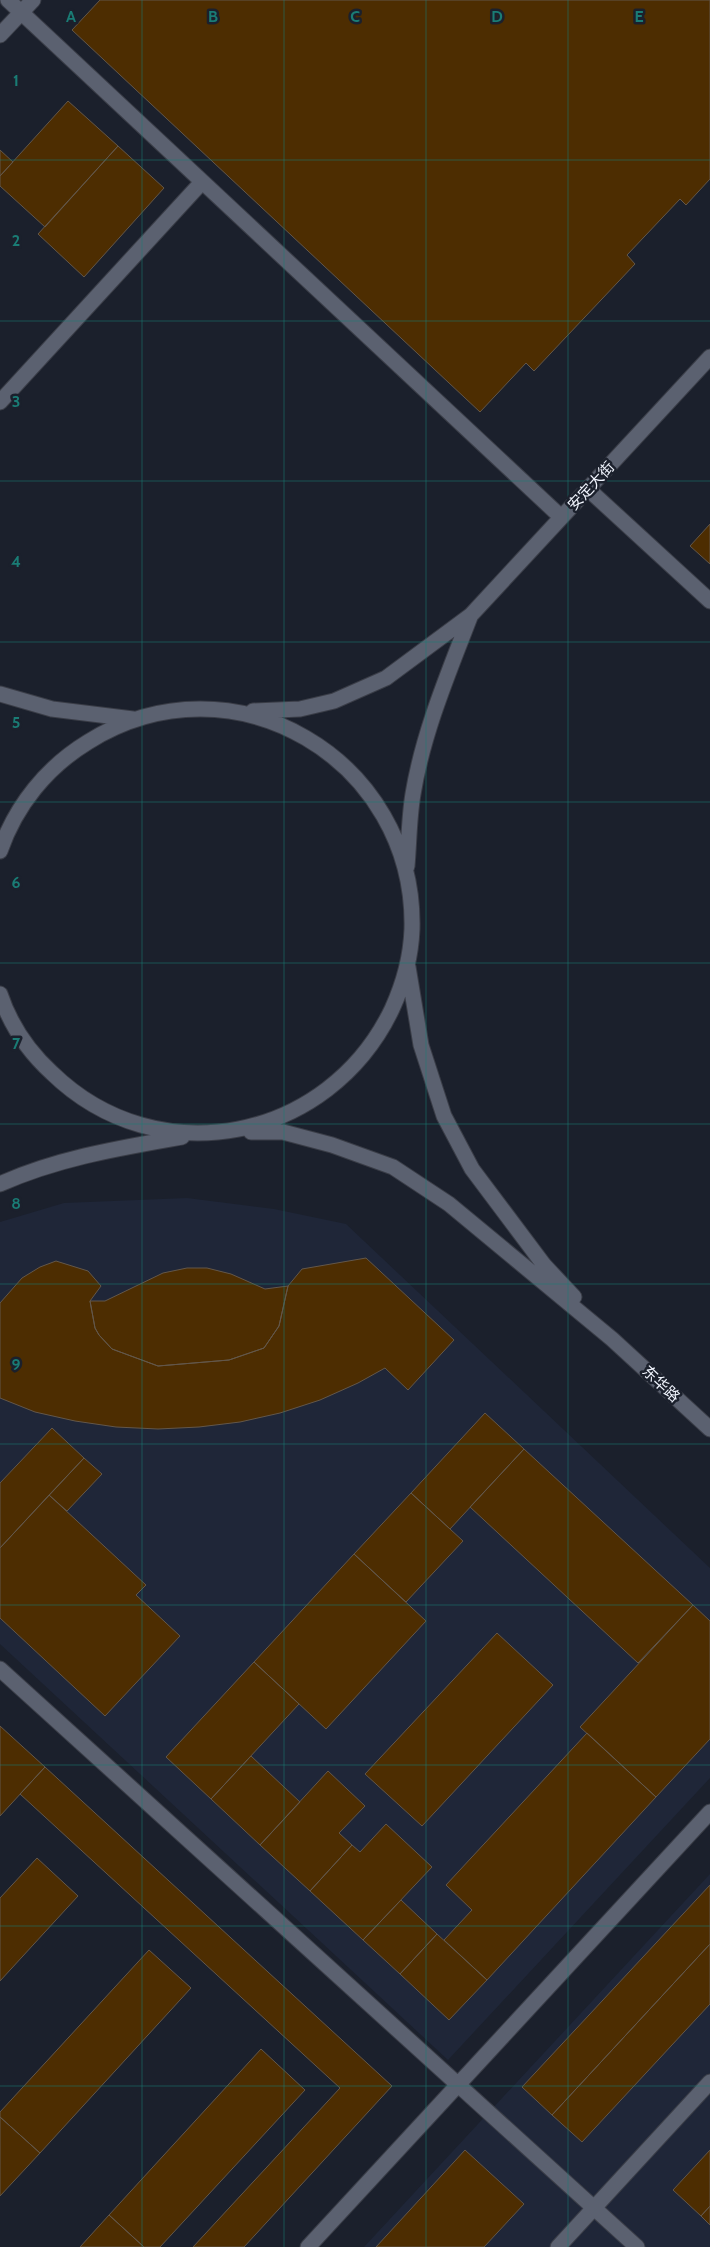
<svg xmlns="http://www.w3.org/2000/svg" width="710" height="2247" font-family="Cabin,'Noto Sans SC',sans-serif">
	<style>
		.built { fill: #1f2638 }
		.building { fill: #4d2d01; stroke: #63574a }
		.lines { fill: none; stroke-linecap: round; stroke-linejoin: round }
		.minor-casing { stroke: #3a3d47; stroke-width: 17 }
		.minor { stroke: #5b6170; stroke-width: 15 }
		.grid { fill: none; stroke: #1a7c75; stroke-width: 1; stroke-opacity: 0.55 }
		.labels { text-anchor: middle; stroke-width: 5; stroke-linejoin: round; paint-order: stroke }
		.street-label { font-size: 15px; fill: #f1f5fe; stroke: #1b202c }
		.grid-label { font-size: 16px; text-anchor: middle; font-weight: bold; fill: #1a7c75; stroke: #1b202c; stroke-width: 5; stroke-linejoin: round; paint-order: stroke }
	</style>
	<rect width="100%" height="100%" fill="#1b202c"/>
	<path class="built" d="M 187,1198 L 274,1209 L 346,1224 L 710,1568 L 710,1778 L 448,2060 L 0,1644 L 0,1222 L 64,1203 Z
		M 710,1874 L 710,2247 L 364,2247 Z"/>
	<path class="building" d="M 100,0 L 710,0 L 710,179 L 686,205 L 680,199 L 627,255 L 635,264 L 534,371 L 526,363 L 480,412 L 72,30 Z
		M 68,101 L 118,146 L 45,227 L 0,186 L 0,176 Z
		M 118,146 L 164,188 L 84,277 L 38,234 Z
		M 0,150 L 13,162 L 0,176 Z
		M 710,524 L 710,564 L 690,546 Z
		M 366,1258 L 454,1340 L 408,1390 L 385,1368 L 358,1383 L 320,1400 L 280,1413 L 240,1422 L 199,1427 L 158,1429 L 116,1427 L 75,1421 L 35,1412 L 0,1398 L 0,1303 L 22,1278 L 40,1267 L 56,1261 L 88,1271 L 101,1286 L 90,1301 L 95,1328 L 99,1335 L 112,1349 L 158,1366 L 229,1360 L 264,1348 L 279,1326 L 288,1286 L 302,1269 Z
		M 187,1268 L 207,1268 L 231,1274 L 265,1289 L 288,1286 L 279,1326 L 264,1348 L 229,1360 L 158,1366 L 112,1349 L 99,1335 L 95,1328 L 90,1301 L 105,1301 L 163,1273 Z
		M 485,1413 L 524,1449 L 450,1529 L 411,1493 Z
		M 52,1428 L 84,1458 L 0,1548 L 0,1483 Z
		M 524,1449 L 693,1605 L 638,1663 L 470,1507 Z
		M 84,1458 L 102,1474 L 67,1511 L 49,1495 Z
		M 411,1493 L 463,1541 L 406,1602 L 354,1554 Z
		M 49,1495 L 146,1585 L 136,1595 L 180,1636 L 105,1716 L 0,1618 L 0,1548 Z
		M 354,1554 L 426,1621 L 326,1729 L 254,1662 Z
		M 693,1605 L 710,1621 L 710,1739 L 656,1797 L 580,1727 Z
		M 497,1633 L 553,1685 L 422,1826 L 365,1774 Z
		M 254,1662 L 299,1704 L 211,1799 L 166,1757 Z
		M 0,1726 L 45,1767 L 0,1816 Z
		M 587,1733 L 656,1797 L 487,1980 L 444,1940 L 472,1910 L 446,1885 Z
		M 251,1756 L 300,1802 L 260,1845 L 211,1799 Z
		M 45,1767 L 392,2086 L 244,2247 L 193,2247 L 340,2088 L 20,1794 Z
		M 328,1771 L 365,1806 L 339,1833 L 352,1845 L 310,1891 L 260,1845 Z
		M 386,1824 L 432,1867 L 363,1940 L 310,1891 L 352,1845 L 360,1852 Z
		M 37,1858 L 78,1896 L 0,1981 L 0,1898 Z
		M 710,1885 L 710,1944 L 552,2115 L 522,2087 Z
		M 401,1900 L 437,1934 L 400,1974 L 363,1940 Z
		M 437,1934 L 487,1980 L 449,2020 L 400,1974 Z
		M 710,1944 L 710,2004 L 582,2142 L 552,2115 Z
		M 149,1950 L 191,1988 L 40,2153 L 0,2117 L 0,2112 Z
		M 261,2049 L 305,2090 L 160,2247 L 144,2247 L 109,2215 Z
		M 0,2117 L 40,2153 L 0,2196 Z
		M 465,2150 L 524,2204 L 484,2247 L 376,2247 Z
		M 710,2150 L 710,2206 L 701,2216 L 673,2190 Z
		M 710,2206 L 710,2225 L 701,2216 Z
		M 109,2215 L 144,2247 L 80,2247 Z"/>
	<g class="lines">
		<defs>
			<path id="minor" d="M 8,0 L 561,517
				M 0,35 L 33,0
				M 0,402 L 202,182
				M 588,489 L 710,601
				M 0,694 L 52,709 L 133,719
				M 253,711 L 300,709 L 334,701 L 386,678 L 471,615 L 710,357
				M 0,851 C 16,805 47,767 88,742 C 233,651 416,760 412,929 C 411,956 403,985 392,1009 C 329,1141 158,1176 52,1073 C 29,1052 10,1024 0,994
				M 407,866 C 409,843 409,818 413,794 C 423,733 448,674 470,617
				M 408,967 L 421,1045 L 444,1116 L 472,1169 L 544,1265 L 574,1297
				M 251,1132 L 283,1132 L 332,1145 L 393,1167 L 449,1204 L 612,1339 L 710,1429
				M 0,1184 C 58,1158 120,1148 182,1137
				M 0,1669 L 637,2247
				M 308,2247 L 710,1812
				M 558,2247 L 710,2082"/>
		</defs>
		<use href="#minor" class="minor-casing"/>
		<use href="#minor" class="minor"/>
	</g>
	<path class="grid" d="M 142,0 L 142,2247M 284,0 L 284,2247M 426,0 L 426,2247M 568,0 L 568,2247M 0,160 L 710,160M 0,321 L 710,321M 0,481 L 710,481M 0,642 L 710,642M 0,802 L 710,802M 0,963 L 710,963M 0,1124 L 710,1124M 0,1284 L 710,1284M 0,1444 L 710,1444M 0,1605 L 710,1605M 0,1765 L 710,1765M 0,1926 L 710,1926M 0,2086 L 710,2086"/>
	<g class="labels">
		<g class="street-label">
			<text transform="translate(591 486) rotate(-47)" y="5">安定大街</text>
			<text transform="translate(661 1384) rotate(43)" y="5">东华路</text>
		</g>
	</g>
	<g class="grid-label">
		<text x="71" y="22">A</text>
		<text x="213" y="22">B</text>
		<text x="355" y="22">C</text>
		<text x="497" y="22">D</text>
		<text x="639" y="22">E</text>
		<text x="16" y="86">1</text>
		<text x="16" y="246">2</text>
		<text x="16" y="407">3</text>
		<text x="16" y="567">4</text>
		<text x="16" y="728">5</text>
		<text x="16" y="888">6</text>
		<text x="16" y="1049">7</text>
		<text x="16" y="1209">8</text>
		<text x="16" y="1370">9</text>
	</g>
</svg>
